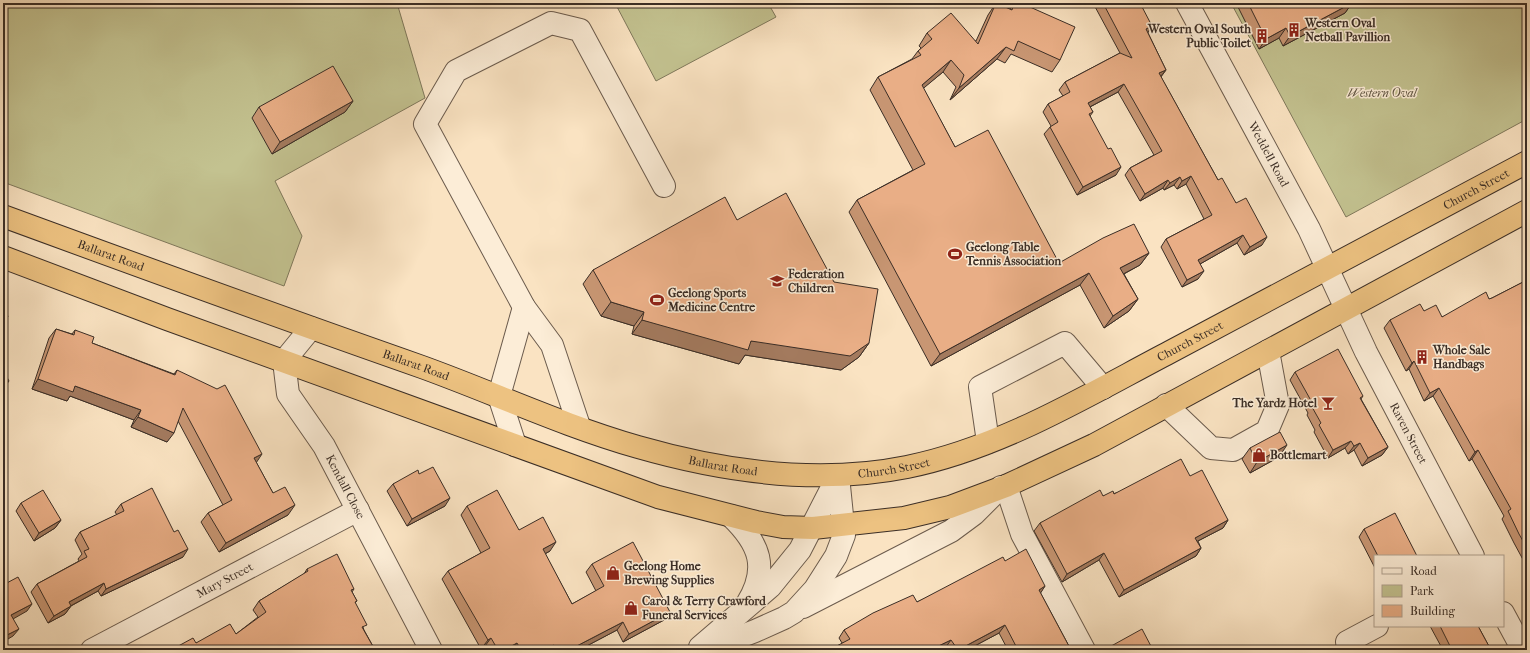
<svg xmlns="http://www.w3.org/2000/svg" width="1530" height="653" font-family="'IM FELL French Canon',serif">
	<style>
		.green { fill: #c3c290; stroke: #7f785b }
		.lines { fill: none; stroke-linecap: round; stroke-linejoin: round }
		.minor-casing { stroke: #6b5b4d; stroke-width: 24 }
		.highway-casing { stroke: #3b2e26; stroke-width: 24 }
		.minor { stroke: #fcedd7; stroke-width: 22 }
		.highway { stroke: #edc281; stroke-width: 22 }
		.wall { fill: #c89673; stroke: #3b2e26 }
		.shaded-wall { fill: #a37a5e; stroke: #3b2e26 }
		.building { fill: #e9ae86; stroke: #3b2e26 }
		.labels { text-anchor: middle; stroke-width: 3; stroke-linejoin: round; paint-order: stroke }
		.poi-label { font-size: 12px; font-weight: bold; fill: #3b2e26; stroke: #fcedd7; text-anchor: start }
		.park-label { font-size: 12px; font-style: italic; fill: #5d5340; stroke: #fcedd7 }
		.street-label { font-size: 12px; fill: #3b2e26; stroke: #fcedd7 }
	</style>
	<rect width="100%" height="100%" fill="#fae3c2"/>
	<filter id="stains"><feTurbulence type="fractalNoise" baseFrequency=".005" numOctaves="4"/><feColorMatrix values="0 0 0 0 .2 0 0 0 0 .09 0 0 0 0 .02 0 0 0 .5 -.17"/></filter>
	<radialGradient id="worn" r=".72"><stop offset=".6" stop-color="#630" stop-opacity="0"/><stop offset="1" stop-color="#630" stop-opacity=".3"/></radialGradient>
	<path class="green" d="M 3,3 L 397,3 L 425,98 L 275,181 L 302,236 L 284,286 L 3,182 Z
		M 615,3 L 768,3 L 776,17 L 656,81 Z
		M 1231,3 L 1527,3 L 1527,119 L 1346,217 Z"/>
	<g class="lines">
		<defs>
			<g id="minor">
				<path id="s1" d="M 1187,3 L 1309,229 L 1366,352 L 1473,556"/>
				<path id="s2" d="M 311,328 L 284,361 L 288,394 L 324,446 L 431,650"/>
				<path d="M 1166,405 L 1211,448 L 1233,450 L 1267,431 L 1278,405 L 1268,351"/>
				<path d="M 579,426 L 552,345 L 524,307 L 425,124 L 456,71 L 551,23 L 580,30 L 664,186"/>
				<path d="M 988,442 L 980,387 L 1065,343 L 1103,388"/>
				<path d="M 515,445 L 499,396 L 524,307"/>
				<path d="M 1006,486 L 1022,534 L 1084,650"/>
				<path d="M 731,516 C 760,544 769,568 747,604"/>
				<path d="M 803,607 L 951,531 L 974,514 L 1001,487"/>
				<path d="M 1503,613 L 1523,650"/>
				<path d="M 1347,642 L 1377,626"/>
				<path d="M 700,647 L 770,587 L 800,550 L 838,476"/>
				<path id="s3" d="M 92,650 L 358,510"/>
				<path d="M 706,650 L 755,631 L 784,618 L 794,612 L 815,589 L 836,556 L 844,535 L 838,476"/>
			</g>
			<g id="highway">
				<path id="s4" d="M 3,216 C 142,267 282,318 422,367 C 494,393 564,426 638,447 C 725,472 818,485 907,467 C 1001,448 1086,396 1170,352 C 1289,289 1408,226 1527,162"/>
				<path d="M 3,257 L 167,319 L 658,497 L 756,522 L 783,527 L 813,528 L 904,518 L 950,507 L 1006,486 L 1094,445 L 1527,211"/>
			</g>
		</defs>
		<use href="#minor" class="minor-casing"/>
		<use href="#highway" class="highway-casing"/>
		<use href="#minor" class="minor"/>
		<use href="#highway" class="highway"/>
	</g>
	<path class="wall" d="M 996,3 L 1010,9 L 1014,3 L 1021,3 L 1060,60 L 1052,72 L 1011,54 L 1005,63 L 997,59 L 950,100 L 956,87 L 943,72 L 923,88 L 955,147 L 1059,263 L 1149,253 L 1140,265 L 1124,274 L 1138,299 L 1129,311 L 1104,328 L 1080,285 L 931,366 L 849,212 L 857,200 L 913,170 L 870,90 L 878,77 L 912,59 L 918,51 L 921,48 L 919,46 L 927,33 L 976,41 L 988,15 Z
		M 1093,3 L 1140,3 L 1148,33 L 1166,70 L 1161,77 L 1218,180 L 1236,203 L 1262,245 L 1244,255 L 1237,243 L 1200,264 L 1198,279 L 1182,287 L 1161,247 L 1166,239 L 1204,219 L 1186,184 L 1177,189 L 1174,185 L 1164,190 L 1163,188 L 1140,201 L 1125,175 L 1130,168 L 1154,155 L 1118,92 L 1090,107 L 1093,112 L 1090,116 L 1116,175 L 1077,195 L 1044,134 L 1051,126 L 1043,112 L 1048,104 L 1063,96 L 1059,90 L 1065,82 L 1120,53 Z
		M 1236,3 L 1352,3 L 1345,13 L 1283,46 L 1279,38 L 1259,49 Z
		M 353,101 L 345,112 L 272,154 L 252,118 L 259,107 Z
		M 737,220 L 834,282 L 869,343 L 859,357 L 841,370 L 745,355 L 739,364 L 632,334 L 634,326 L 601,316 L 583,284 L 593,270 Z
		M 1527,280 L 1527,567 L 1514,543 L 1502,519 L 1504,516 L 1472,459 L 1469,461 L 1433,396 L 1424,401 L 1409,369 L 1406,371 L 1384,328 L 1390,320 L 1424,311 L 1442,317 L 1492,298 Z
		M 56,329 L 72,334 L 75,330 L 92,343 L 174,374 L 177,370 L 256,462 L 273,493 L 288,515 L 219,552 L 201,522 L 208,513 L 223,505 L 178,421 L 167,442 L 131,427 L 134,420 L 70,396 L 67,401 L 32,389 L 49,338 Z
		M 1295,372 L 1363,396 L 1361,399 L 1388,447 L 1382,455 L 1362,466 L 1354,450 L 1348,454 L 1345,448 L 1328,458 L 1314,432 L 1315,430 L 1307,415 L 1308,413 L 1290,380 Z
		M 1250,448 L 1279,457 L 1250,473 L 1242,459 Z
		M 419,474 L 445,506 L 407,526 L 387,491 L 393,484 Z
		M 1190,476 L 1228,520 L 1223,528 L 1198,541 L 1201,548 L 1196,556 L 1119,597 L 1099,560 L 1062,582 L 1034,531 L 1040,523 L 1103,496 Z
		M 21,503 L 61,520 L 55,528 L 34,541 L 16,511 Z
		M 121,504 L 183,557 L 101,596 L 98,591 L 71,606 L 65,614 L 48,623 L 31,592 L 37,584 L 79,561 L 78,559 L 82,554 L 75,540 L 80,532 L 117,515 L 115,512 Z
		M 467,506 L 519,530 L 550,551 L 545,554 L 572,604 L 596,591 L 586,572 L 592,564 L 664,620 L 623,642 L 617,630 L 579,650 L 487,650 L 485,646 L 481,649 L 442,579 L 448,571 L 481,553 L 461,515 Z
		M 1364,529 L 1417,556 L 1375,556 L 1375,568 L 1359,537 Z
		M 1005,561 L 1045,586 L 1040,593 L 1071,650 L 1008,650 L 999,633 L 967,650 L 946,650 L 945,648 L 842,643 L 839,638 L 844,630 L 917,602 Z
		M 307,569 L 354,589 L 352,592 L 357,601 L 355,603 L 364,630 L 375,650 L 171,650 L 196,643 L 236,634 L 258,617 L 253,610 L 259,601 L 304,574 Z
		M 1430,626 L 1478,626 L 1491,650 L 1443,650 Z"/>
	<path class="shaded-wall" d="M 1352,3 L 1345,13 L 1283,46 L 1290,36 Z
		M 1152,26 L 1147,34 L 1146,29 Z
		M 1286,28 L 1279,38 L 1259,49 L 1266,39 Z
		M 1006,47 L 997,59 L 950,100 L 959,88 Z
		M 951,60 L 943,72 L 913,97 L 922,85 Z
		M 1166,70 L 1160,77 L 1159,73 Z
		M 1124,84 L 1118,92 L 1082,111 L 1088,103 Z
		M 353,101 L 345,112 L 272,154 L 280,142 Z
		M 1121,167 L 1116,175 L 1077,195 L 1083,187 Z
		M 1191,176 L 1186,184 L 1177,189 L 1182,181 Z
		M 1180,177 L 1174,185 L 1164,190 L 1170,183 Z
		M 1168,180 L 1163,188 L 1140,201 L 1145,194 Z
		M 1243,235 L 1237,243 L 1193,268 L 1198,260 Z
		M 1267,237 L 1262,245 L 1244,255 L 1250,247 Z
		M 1149,253 L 1140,265 L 1112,280 L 1120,268 Z
		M 1204,271 L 1198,279 L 1182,287 L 1187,280 Z
		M 1089,273 L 1080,285 L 931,366 L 940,354 Z
		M 1138,299 L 1129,311 L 1104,328 L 1113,316 Z
		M 611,302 L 644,312 L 634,326 L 601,316 Z
		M 642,320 L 751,341 L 869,343 L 859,357 L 841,370 L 745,355 L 739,364 L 632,334 Z
		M 1414,361 L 1409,369 L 1406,371 L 1412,363 Z
		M 38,379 L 75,386 L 141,410 L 134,420 L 70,396 L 67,401 L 32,389 Z
		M 9,381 L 3,389 L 3,384 Z
		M 1439,388 L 1433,396 L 1424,401 L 1430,393 Z
		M 138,417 L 174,433 L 167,442 L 131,427 Z
		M 1351,441 L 1345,448 L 1328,458 L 1333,450 Z
		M 1360,443 L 1354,450 L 1348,454 L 1354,446 Z
		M 1287,445 L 1279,457 L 1250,473 L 1257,462 Z
		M 1388,447 L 1382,455 L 1362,466 L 1368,458 Z
		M 1478,450 L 1472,459 L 1469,461 L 1475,452 Z
		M 262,454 L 256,463 L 254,458 Z
		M 450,498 L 445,506 L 407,526 L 412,519 Z
		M 295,505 L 288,515 L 219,552 L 226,543 Z
		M 61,520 L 55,528 L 34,541 L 39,533 Z
		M 1228,520 L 1223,528 L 1190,545 L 1195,538 Z
		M 556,542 L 550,551 L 537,558 L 543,549 Z
		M 1201,548 L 1196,556 L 1119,597 L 1124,590 Z
		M 188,549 L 183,557 L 101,596 L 106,589 Z
		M 1104,553 L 1099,560 L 1062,582 L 1067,574 Z
		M 104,583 L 98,591 L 63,610 L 69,602 Z
		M 1045,586 L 1040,594 L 1039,590 Z
		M 32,604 L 27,611 L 6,623 L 11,615 Z
		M 71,606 L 65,614 L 48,623 L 54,616 Z
		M 670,612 L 664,620 L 623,642 L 629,634 Z
		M 623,622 L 617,630 L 579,650 L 569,650 Z
		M 1005,625 L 999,633 L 967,650 L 958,650 Z
		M 19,629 L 13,636 L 3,642 L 3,637 Z
		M 491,638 L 485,646 L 481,649 L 488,640 Z
		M 951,640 L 945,648 L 941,650 L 930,650 Z
		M 517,643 L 512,650 L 504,650 Z
		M 554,645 L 550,650 L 545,650 Z"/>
	<path class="building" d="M 996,3 L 1012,10 L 1014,3 L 1021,3 L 1075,27 L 1060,60 L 1018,41 L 1014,51 L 1006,47 L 959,88 L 964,75 L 951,60 L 922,85 L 955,147 L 988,130 L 1059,263 L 1103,238 L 1134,224 L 1149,253 L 1120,268 L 1138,299 L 1113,316 L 1089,273 L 940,354 L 857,200 L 925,164 L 878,77 L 921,55 L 918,51 L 932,39 L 927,33 L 951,13 L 978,44 Z
		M 1103,3 L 1140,3 L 1152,26 L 1146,29 L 1166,70 L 1159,73 L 1218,180 L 1222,178 L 1236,203 L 1246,198 L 1267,237 L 1250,247 L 1243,235 L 1198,260 L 1204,271 L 1187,280 L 1166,239 L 1212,215 L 1191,176 L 1182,181 L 1180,177 L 1170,183 L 1168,180 L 1145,194 L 1130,168 L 1162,151 L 1124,84 L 1088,103 L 1093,112 L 1089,114 L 1108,149 L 1111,148 L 1121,167 L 1083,187 L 1050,127 L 1058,122 L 1048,104 L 1070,92 L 1065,82 L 1120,53 L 1132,58 Z
		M 1248,3 L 1352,3 L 1290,36 L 1286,28 L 1266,39 Z
		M 333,66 L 353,101 L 280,142 L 259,107 Z
		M 786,193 L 834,282 L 878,289 L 869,343 L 850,356 L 751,341 L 748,350 L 642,320 L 644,312 L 611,302 L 593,270 L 725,197 L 737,220 Z
		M 1527,280 L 1527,548 L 1519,534 L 1508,511 L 1511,509 L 1478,450 L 1475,452 L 1439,388 L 1430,393 L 1414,361 L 1412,363 L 1390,320 L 1420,304 L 1424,311 L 1436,305 L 1442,317 L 1486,292 L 1489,299 L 1492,298 Z
		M 3,310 L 8,316 L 3,331 Z
		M 56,329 L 74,335 L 75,330 L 94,337 L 92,343 L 175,375 L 177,370 L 217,389 L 225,385 L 262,454 L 254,458 L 273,493 L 285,487 L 295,505 L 226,543 L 208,513 L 232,500 L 183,408 L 174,433 L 138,417 L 141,410 L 75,386 L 73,392 L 38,379 Z
		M 1338,349 L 1363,396 L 1360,398 L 1388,447 L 1368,458 L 1360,443 L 1354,446 L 1351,441 L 1333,450 L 1319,425 L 1321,423 L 1312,407 L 1314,406 L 1295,372 Z
		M 3,370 L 9,381 L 3,384 Z
		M 1280,432 L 1287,445 L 1257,462 L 1250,448 Z
		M 1181,459 L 1190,476 L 1202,470 L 1228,520 L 1195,538 L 1201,548 L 1124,590 L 1104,553 L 1067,574 L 1040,523 L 1100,490 L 1103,496 L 1113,491 L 1114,494 Z
		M 433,467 L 450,498 L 412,519 L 393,484 L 418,470 L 419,474 Z
		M 152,488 L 174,532 L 178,530 L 188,549 L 106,589 L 104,583 L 69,602 L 71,606 L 54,616 L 37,584 L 87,557 L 84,551 L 89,549 L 80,532 L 124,511 L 121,504 Z
		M 43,490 L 61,520 L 39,533 L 21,503 Z
		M 497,490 L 519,530 L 543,517 L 556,542 L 543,549 L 572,604 L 604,586 L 592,564 L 633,542 L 670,612 L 629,634 L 623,622 L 569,650 L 557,650 L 554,645 L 545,650 L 521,650 L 517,643 L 504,650 L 498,650 L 491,638 L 488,640 L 448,571 L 490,548 L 467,506 Z
		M 1395,513 L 1417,556 L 1378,556 L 1364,529 Z
		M 1026,549 L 1045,586 L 1039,590 L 1071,650 L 1018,650 L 1005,625 L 958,650 L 951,640 L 930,650 L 829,650 L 850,639 L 844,630 L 873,613 L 913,595 L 917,602 L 1003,557 L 1005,561 Z
		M 337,554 L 354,589 L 351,590 L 357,601 L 355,602 L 367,625 L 362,627 L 375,650 L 295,650 L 293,647 L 288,650 L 171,650 L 193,638 L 196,643 L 230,624 L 236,634 L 266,612 L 259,601 L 308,571 L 307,569 Z
		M 18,577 L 32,604 L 11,615 L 19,629 L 3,637 L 3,585 Z
		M 1440,626 L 1478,626 L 1491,650 L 1452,650 Z
		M 1142,629 L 1153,650 L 1104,650 Z"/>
	<defs>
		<symbol id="building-bare" viewBox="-9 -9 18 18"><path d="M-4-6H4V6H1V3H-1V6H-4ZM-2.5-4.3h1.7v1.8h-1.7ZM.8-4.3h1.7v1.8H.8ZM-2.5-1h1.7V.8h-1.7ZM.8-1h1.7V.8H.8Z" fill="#8f2418" stroke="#fcedd7" stroke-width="2.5" paint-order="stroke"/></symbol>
		<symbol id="stadium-bare" viewBox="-9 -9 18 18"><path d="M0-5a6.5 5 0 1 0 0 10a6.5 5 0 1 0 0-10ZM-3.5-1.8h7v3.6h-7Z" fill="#8f2418" stroke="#fcedd7" stroke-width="2.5" paint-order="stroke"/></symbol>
		<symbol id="school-bare" viewBox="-9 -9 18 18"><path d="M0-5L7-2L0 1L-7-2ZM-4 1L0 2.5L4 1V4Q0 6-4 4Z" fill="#8f2418" stroke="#fcedd7" stroke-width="2.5" paint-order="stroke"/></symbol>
		<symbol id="bar-bare" viewBox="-9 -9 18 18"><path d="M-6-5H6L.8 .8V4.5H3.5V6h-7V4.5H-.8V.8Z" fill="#8f2418" stroke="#fcedd7" stroke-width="2.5" paint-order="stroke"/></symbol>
		<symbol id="shop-bare" viewBox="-9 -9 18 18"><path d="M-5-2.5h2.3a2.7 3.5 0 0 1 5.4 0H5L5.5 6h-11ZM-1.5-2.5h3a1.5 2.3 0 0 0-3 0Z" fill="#8f2418" stroke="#fcedd7" stroke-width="2.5" paint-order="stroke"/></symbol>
	</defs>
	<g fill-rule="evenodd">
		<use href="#building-bare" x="1284" y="20" width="20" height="20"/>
		<use href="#building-bare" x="1252" y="26" width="20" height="20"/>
		<use href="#stadium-bare" x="945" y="244" width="20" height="20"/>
		<use href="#school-bare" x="767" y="271" width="20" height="20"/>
		<use href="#stadium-bare" x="647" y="290" width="20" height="20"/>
		<use href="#building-bare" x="1412" y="347" width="20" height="20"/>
		<use href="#bar-bare" x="1318" y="393" width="20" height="20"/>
		<use href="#shop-bare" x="1249" y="445" width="20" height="20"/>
		<use href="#shop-bare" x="603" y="563" width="20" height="20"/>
		<use href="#shop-bare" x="621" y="598" width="20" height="20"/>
	</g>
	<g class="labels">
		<g class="poi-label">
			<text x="1305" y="27">Western Oval<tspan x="1305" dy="14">Netball Pavillion</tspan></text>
			<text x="1251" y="33" text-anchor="end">Western Oval South<tspan x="1251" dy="14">Public Toilet</tspan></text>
			<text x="966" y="251">Geelong Table<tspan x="966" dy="14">Tennis Association</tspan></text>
			<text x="788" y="278">Federation<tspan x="788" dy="14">Children</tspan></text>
			<text x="668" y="297">Geelong Sports<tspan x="668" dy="14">Medicine Centre</tspan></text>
			<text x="1433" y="354">Whole Sale<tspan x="1433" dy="14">Handbags</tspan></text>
			<text x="1317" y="407" text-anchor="end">The Yardz Hotel</text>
			<text x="1270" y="459">Bottlemart</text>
			<text x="624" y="570">Geelong Home<tspan x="624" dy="14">Brewing Supplies</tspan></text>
			<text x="642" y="605">Carol &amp; Terry Crawford<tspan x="642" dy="14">Funeral Services</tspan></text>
		</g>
		<g class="park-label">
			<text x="1382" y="97">Western Oval</text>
		</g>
		<g class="street-label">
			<text dy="4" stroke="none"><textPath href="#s1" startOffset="172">Weddell Road</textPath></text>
			<text dy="4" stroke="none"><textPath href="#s4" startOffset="1583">Church Street</textPath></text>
			<text dy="4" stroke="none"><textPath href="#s4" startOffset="115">Ballarat Road</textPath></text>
			<text dy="4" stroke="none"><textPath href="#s4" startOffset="1259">Church Street</textPath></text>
			<text dy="4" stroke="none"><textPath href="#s4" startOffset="439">Ballarat Road</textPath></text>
			<text dy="4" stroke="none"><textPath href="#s1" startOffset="484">Raven Street</textPath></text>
			<text dy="4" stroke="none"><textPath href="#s4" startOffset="763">Ballarat Road</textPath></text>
			<text dy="4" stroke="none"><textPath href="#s4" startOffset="935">Church Street</textPath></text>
			<text dy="4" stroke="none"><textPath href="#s2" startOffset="185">Kendall Close</textPath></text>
			<text dy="4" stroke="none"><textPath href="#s3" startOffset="150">Mary Street</textPath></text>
		</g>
	</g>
	<rect width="1530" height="653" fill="none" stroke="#fae3c2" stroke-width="16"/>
	<rect x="4" y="4" width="1522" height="645" fill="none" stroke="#3b2e26" stroke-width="2"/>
	<rect x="8" y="8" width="1514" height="637" fill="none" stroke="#3b2e26"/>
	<rect x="1374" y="555" width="130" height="72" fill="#fcedd7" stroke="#afa190"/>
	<rect x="1382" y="568" width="20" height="6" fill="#fcedd7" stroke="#afa190"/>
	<text x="1410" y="575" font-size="12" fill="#3b2e26">Road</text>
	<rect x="1382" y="585" width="20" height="12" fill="#c3c290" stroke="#afa190"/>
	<text x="1410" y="595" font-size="12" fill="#3b2e26">Park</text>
	<rect x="1382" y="605" width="20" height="12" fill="#e9ae86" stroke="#afa190"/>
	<text x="1410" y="615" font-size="12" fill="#3b2e26">Building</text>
	<rect width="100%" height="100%" filter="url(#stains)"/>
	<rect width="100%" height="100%" fill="url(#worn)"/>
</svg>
